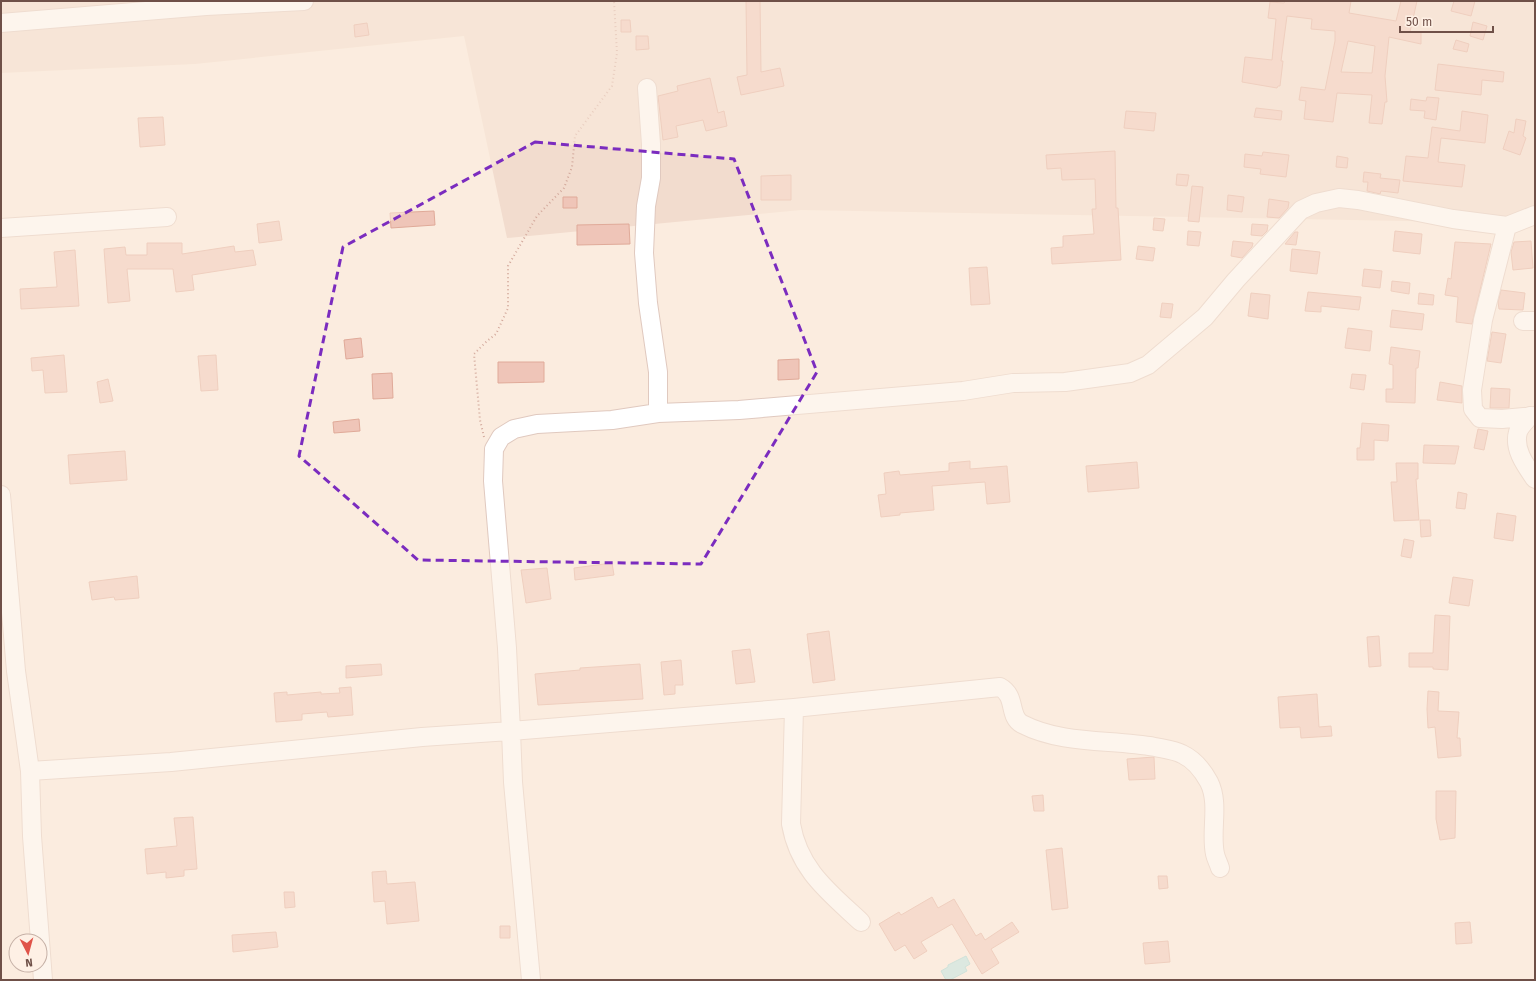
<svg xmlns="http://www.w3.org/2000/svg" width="1536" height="981" font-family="'Fira Sans',sans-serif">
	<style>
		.residential { fill: #f2dcce }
		.water { fill: #b5e2e2; stroke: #9cd4d4 }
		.building { fill: #efc5b8; stroke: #e0aa99; fill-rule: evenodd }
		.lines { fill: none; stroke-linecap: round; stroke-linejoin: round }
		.minor-casing { stroke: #e0c9bf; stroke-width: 20 }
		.path { stroke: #d3a99c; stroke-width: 2; stroke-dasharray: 1 3; stroke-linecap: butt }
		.minor { stroke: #fff; stroke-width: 18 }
		.marked { fill: none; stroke: #7b2cbf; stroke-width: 3; stroke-dasharray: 8 5; stroke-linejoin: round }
	</style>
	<rect width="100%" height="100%" fill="#fbecdf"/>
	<path class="residential" d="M 1,1 L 1535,1 L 1535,212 L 1511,223 L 801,210 L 507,238 L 464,36 L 195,64 L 1,73 Z"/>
	<path class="water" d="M 966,956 L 970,964 L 965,967 L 967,971 L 950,980 L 946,980 L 941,971 L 948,967 L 948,965 Z"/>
	<path class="building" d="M 746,1 L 760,1 L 761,72 L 780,68 L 784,86 L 741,95 L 737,77 L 747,75 Z
		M 1285,1 L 1351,1 L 1349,13 L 1396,21 L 1401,1 L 1417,1 L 1410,32 L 1421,32 L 1421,44 L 1389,37 L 1385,76 L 1387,102 L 1385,102 L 1382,124 L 1369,123 L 1372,95 L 1337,93 L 1333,122 L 1304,119 L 1306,101 L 1299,100 L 1301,87 L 1325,90 L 1335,41 L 1335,31 L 1311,29 L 1312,19 L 1287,16 L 1281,61 L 1283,61 L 1280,86 L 1278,86 L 1277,88 L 1242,82 L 1245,57 L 1272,60 L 1276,19 L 1268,18 L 1270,2 L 1284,3 ZM 1348,41 L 1375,46 L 1372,73 L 1341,72 Z
		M 1454,1 L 1475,1 L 1471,16 L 1451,11 Z
		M 621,20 L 630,20 L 631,32 L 621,32 Z
		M 1473,22 L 1487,26 L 1483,40 L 1470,36 Z
		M 367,23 L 369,35 L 355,37 L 354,25 Z
		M 636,36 L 648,36 L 649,49 L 636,50 Z
		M 1456,40 L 1469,44 L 1467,52 L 1453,49 Z
		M 1438,64 L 1504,72 L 1503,82 L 1482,80 L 1481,95 L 1435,90 Z
		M 710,78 L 718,113 L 724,111 L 727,126 L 706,131 L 703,120 L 676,126 L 678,137 L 663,140 L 658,96 L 678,91 L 677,86 Z
		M 1427,97 L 1439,98 L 1436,120 L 1424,118 L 1425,111 L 1410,110 L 1411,99 L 1426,101 Z
		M 1256,108 L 1282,111 L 1281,120 L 1254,117 Z
		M 1126,111 L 1156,113 L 1154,131 L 1124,128 Z
		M 1462,111 L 1488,115 L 1485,143 L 1441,138 L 1438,162 L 1465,165 L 1462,187 L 1403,181 L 1406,156 L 1428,158 L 1432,127 L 1460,131 Z
		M 163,117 L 165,145 L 140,147 L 138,118 Z
		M 1516,119 L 1526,121 L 1523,136 L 1526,138 L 1520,155 L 1503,149 L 1509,131 L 1514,133 Z
		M 1115,151 L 1116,208 L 1118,208 L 1121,260 L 1052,264 L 1051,248 L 1063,247 L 1063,236 L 1094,234 L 1092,209 L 1096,209 L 1095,179 L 1062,180 L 1061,168 L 1047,169 L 1046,155 Z
		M 1263,152 L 1289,155 L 1286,177 L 1260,174 L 1261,169 L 1244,167 L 1245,154 L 1262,156 Z
		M 1337,156 L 1348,158 L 1347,168 L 1336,167 Z
		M 1364,172 L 1381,174 L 1380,178 L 1400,180 L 1398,193 L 1381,191 L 1380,194 L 1367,191 L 1368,182 L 1363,182 Z
		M 1177,174 L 1189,175 L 1187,186 L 1176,185 Z
		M 791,175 L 791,200 L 761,200 L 761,176 Z
		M 1192,186 L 1203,187 L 1199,222 L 1188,221 Z
		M 1228,195 L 1244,197 L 1242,212 L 1227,210 Z
		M 563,197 L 577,197 L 577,208 L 563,208 Z
		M 1269,199 L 1289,202 L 1288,208 L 1279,218 L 1267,217 Z
		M 434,211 L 435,225 L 391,228 L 390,213 Z
		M 1154,218 L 1165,219 L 1163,231 L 1153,230 Z
		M 279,221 L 282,240 L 259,243 L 257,224 Z
		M 629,224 L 630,244 L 577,245 L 577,225 Z
		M 1252,224 L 1268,225 L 1267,231 L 1262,236 L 1251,235 Z
		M 1188,231 L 1201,232 L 1199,246 L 1187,245 Z
		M 1395,231 L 1422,234 L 1420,254 L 1393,251 Z
		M 1295,232 L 1298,232 L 1296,245 L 1285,244 Z
		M 1233,241 L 1253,243 L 1252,247 L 1242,258 L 1231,256 Z
		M 1531,241 L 1533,268 L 1513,270 L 1511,252 L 1514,242 Z
		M 1455,242 L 1491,244 L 1472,324 L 1456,322 L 1458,297 L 1445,295 L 1448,278 L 1451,279 Z
		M 147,243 L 182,243 L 182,254 L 234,246 L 235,252 L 253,250 L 256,265 L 192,275 L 194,290 L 176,292 L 173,269 L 127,269 L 130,301 L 108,303 L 104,249 L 125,247 L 126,255 L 147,255 Z
		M 1138,246 L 1155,248 L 1153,261 L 1136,259 Z
		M 1292,249 L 1320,252 L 1317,274 L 1290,271 Z
		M 75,250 L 79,306 L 21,309 L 20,289 L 57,287 L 54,252 Z
		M 987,267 L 990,304 L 971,305 L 969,268 Z
		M 1364,269 L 1382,271 L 1380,288 L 1362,286 Z
		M 1392,281 L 1410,283 L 1409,294 L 1391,291 Z
		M 1501,290 L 1525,293 L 1523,310 L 1499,309 L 1498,302 Z
		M 1308,292 L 1361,297 L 1359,310 L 1321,306 L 1321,312 L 1305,311 Z
		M 1251,293 L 1270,295 L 1268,319 L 1248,316 Z
		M 1419,293 L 1434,295 L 1433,305 L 1418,304 Z
		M 1162,303 L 1173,304 L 1171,318 L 1160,317 Z
		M 1392,310 L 1424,314 L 1422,330 L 1390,327 Z
		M 1348,328 L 1372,331 L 1370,351 L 1345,348 Z
		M 1492,332 L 1506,334 L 1501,363 L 1487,361 Z
		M 361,338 L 363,357 L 346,359 L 344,340 Z
		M 1391,347 L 1420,351 L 1418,368 L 1416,368 L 1415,403 L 1386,402 L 1386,389 L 1393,389 L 1393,365 L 1389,364 Z
		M 64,355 L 67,392 L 45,393 L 43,370 L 32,371 L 31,358 Z
		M 216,355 L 218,390 L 201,391 L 198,356 Z
		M 799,359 L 799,379 L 778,380 L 778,360 Z
		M 498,362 L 544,362 L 544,382 L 498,383 Z
		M 392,373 L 393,398 L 373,399 L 372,374 Z
		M 1352,374 L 1366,375 L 1364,390 L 1350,388 Z
		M 108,379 L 113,401 L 100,403 L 97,382 Z
		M 1440,382 L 1462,386 L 1462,403 L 1437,400 Z
		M 1491,388 L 1510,389 L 1509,408 L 1490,408 Z
		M 359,419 L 360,431 L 334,433 L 333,422 Z
		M 1362,423 L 1389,425 L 1388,441 L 1374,440 L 1374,460 L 1357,460 L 1357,448 L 1360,448 Z
		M 1478,429 L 1488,431 L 1484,450 L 1474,448 Z
		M 1424,445 L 1459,446 L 1455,464 L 1423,463 Z
		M 125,451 L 127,480 L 70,484 L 68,455 Z
		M 970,461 L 970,469 L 1007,466 L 1010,502 L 987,504 L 985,482 L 932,486 L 934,510 L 900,513 L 900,515 L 881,517 L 878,495 L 886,494 L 884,473 L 899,471 L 900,475 L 949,471 L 949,463 Z
		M 1137,462 L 1139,488 L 1088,492 L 1086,466 Z
		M 1396,463 L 1418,463 L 1418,479 L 1416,479 L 1419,520 L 1394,521 L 1391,482 L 1397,482 Z
		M 1458,492 L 1467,494 L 1465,509 L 1456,508 Z
		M 1497,513 L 1516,516 L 1513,541 L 1494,538 Z
		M 1420,520 L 1430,520 L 1431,536 L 1421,537 Z
		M 1404,539 L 1414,541 L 1411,558 L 1401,556 Z
		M 612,563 L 614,575 L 575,580 L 574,568 Z
		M 547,568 L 551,599 L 526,603 L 521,570 Z
		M 137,576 L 139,598 L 115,600 L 114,597 L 92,600 L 89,582 Z
		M 1453,577 L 1473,580 L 1469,606 L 1449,603 Z
		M 1435,615 L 1450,616 L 1448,670 L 1433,669 L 1433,667 L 1409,667 L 1409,653 L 1433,653 Z
		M 829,631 L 835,680 L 813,683 L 807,634 Z
		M 1379,636 L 1381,666 L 1369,667 L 1367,637 Z
		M 750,649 L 755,682 L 736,684 L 732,651 Z
		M 681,660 L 683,685 L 675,685 L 675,694 L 664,695 L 661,662 Z
		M 381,664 L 382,675 L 346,678 L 346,666 Z
		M 640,664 L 643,699 L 538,705 L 535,674 L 580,670 L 580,668 Z
		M 351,687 L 353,715 L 328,717 L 327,712 L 302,714 L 302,720 L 276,722 L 274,693 L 287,692 L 287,695 L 321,692 L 321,694 L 340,693 L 339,688 Z
		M 1428,691 L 1439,692 L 1438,711 L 1459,712 L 1457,738 L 1460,738 L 1461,756 L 1438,758 L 1435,727 L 1428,728 L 1427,709 Z
		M 1317,694 L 1319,727 L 1331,726 L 1332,736 L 1301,738 L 1300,727 L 1280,728 L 1278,697 Z
		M 1154,757 L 1155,779 L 1129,780 L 1127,759 Z
		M 1436,791 L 1456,791 L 1455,838 L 1440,840 L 1436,819 Z
		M 1043,795 L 1044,811 L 1034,811 L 1032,796 Z
		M 193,817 L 197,869 L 184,870 L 184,876 L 166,878 L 166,872 L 147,874 L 145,849 L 177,846 L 174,818 Z
		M 1062,848 L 1068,908 L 1052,910 L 1046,850 Z
		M 386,871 L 387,884 L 415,882 L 419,921 L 387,924 L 385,901 L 374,902 L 372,872 Z
		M 1158,876 L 1167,876 L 1168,888 L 1159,889 Z
		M 284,892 L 294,892 L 295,907 L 285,908 Z
		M 932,897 L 938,908 L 954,899 L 976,936 L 981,933 L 985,940 L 1012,922 L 1019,932 L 991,949 L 999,963 L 982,974 L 952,924 L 921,942 L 927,951 L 914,959 L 905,945 L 895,951 L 879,924 L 899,912 L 901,915 Z
		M 1470,922 L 1472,943 L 1456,944 L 1455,923 Z
		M 500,926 L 510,926 L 510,938 L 500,938 Z
		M 276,932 L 278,947 L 233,952 L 232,935 Z
		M 1168,941 L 1170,962 L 1145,964 L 1143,943 Z"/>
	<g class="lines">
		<defs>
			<path id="minor" d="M 1,23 L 206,6 L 304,1
				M 647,88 L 651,144 L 651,178 L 646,206 L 644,253 L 648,303 L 658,372 L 658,413
				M 1507,226 L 1483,320 L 1472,390 L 1473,409 L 1480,418 L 1502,419 L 1535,416
				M 1,228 L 167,217
				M 1523,321 L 1535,321
				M 1530,416 C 1526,421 1520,426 1518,432 C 1513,449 1526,466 1535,479
				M 1,495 L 16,671 L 30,771 L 32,836 L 43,980
				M 794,708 L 791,824 C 799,870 829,892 861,922
				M 30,771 L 171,762 L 422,737 L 511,731 L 507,648 L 493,481 L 494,449 L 501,437 L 514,429 L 537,424 L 612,420 L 658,413 L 739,410 L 963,391 L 1013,383 L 1065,382 L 1130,373 L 1148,365 L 1205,317 L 1236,280 L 1301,210 L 1316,203 L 1339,198 L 1358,200 L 1453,219 L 1507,226 L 1535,215
				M 531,980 L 513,782 L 511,731 L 794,708 L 1000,687 C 1017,696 1008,717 1022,724 C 1063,745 1111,739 1155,747 C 1164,749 1174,750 1182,754 C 1193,759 1203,771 1209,782 C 1220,804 1210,831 1215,854 C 1216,859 1219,864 1220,868"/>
		</defs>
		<use href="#minor" class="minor-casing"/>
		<path class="path" d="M 484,437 L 480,420 L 474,354 L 487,341 L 496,334 L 508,308 L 508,266 L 537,216 L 564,188 L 572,167 L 575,136 L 612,86 L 617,53 L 614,1"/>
		<use href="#minor" class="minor"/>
	</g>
	<path d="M0 0H1536V981H0ZM 535,142 L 734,159 L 817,372 L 701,564 L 418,560 L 299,456 L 343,247 Z" fill="#fbecdf" fill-opacity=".55" fill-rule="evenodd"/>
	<path class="marked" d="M 535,142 L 734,159 L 817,372 L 701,564 L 418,560 L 299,456 L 343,247 Z"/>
	<rect width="1536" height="981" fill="none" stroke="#6f5048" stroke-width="4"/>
	<g transform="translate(28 953) rotate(174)"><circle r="19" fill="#fef0e5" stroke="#c5b0a6"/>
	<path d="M0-3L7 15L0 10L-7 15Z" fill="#e05349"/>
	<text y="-6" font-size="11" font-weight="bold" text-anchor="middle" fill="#6f5048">N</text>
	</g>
	<path d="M1400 26v6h93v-6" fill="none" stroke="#6f5048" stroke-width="2"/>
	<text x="1406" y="26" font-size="12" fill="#6f5048" stroke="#fef0e5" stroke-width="3" paint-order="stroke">50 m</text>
</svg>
